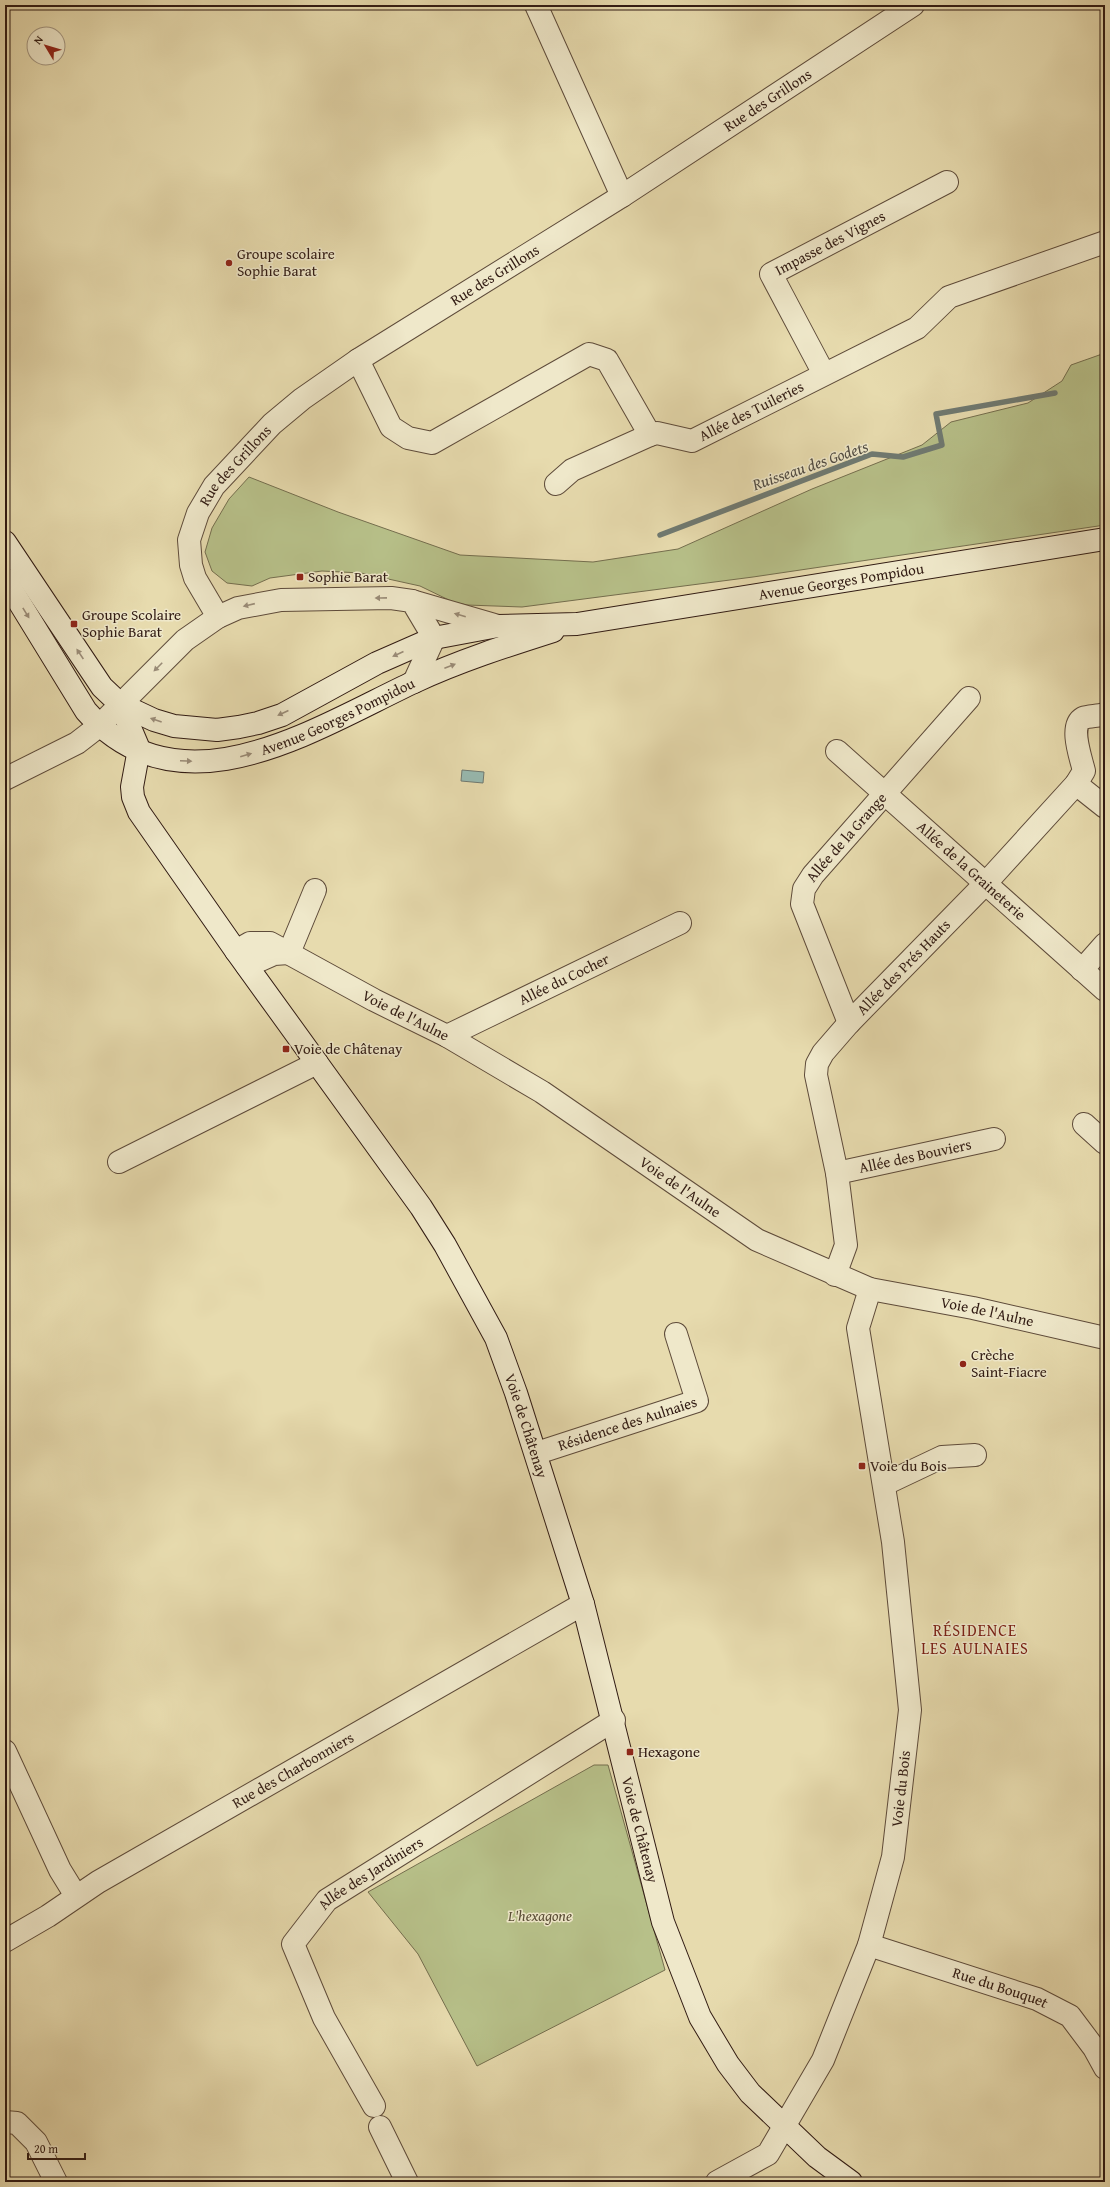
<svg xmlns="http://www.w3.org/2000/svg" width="1110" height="2187" font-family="'Gentium Book Plus',serif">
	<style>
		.green { fill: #b7c089; stroke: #746e4e }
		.water { fill: #98bab1; stroke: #6f7a72 }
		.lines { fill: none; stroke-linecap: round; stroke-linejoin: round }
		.stream { stroke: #6f7a72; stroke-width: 5.5 }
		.street-casing { stroke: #5e4b3a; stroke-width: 24 }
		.secondary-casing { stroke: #311b13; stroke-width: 24 }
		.street { stroke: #efe8ca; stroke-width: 22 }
		.secondary { stroke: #efe8ca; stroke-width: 22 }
		.oneway { fill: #9a8c78 }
		.poi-dot { fill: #8f2418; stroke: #efe8ca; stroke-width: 1.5 }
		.labels { text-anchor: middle; stroke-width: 3; stroke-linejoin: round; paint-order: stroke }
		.street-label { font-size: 15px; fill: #311b13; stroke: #efe8ca }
		.poi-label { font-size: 15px; fill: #311b13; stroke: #efe8ca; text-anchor: start }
		.park-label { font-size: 15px; font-style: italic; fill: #594d36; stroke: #efe8ca }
		.water-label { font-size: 16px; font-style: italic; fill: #504b42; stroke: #efe8ca }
		.neighbourhood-label { font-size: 16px; letter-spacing: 1px; fill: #7a1f14; stroke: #efe8ca }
	</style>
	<rect width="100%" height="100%" fill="#e7dbae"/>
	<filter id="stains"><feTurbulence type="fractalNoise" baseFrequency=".005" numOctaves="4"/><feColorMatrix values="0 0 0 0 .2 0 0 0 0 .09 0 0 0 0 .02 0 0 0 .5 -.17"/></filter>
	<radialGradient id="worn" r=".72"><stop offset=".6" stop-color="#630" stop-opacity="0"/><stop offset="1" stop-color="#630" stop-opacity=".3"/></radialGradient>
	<path class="green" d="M 1105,353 L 1105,525 L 753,577 L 522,607 L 467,605 L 453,602 L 420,586 L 361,573 L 322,571 L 270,578 L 252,586 L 227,583 L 212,571 L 205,552 L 212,528 L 229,499 L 249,477 L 338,512 L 460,555 L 593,562 L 678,549 L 812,489 L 922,445 L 951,422 L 1028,403 L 1062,381 L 1071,365 Z
		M 594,1765 L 608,1765 L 665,1970 L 477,2066 L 418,1954 L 368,1892 Z"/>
	<path class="water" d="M 462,770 L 484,772 L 483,783 L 461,781 Z"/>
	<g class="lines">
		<path class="stream" d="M 660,535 L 872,454 L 903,457 L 942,445 L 936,414 L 1055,393"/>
		<defs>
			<g id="street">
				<path d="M 536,5 L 622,196"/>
				<path id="s1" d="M 358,360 L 391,427 L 408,438 L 432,443 L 589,354 L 607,360 L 650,435 L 657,433 L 692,441 L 917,328 L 949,297 L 1105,242"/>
				<path id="s2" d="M 824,374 L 771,274 L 947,182"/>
				<path d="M 556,484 L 572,470 L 650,435"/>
				<path d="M 412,601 L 498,626"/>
				<path id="s3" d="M 218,617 L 195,578 L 191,565 L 189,540 L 198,513 L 214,486 L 272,424 L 302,399 L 358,360 L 622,196 L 913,5"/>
				<path id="s4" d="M 837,751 L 1105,990"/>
				<path d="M 5,779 L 77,743 L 99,726 L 185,640 L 218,617 L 238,608 L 281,600 L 391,598 L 412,601 L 434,638 L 414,682"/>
				<path d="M 1076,784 L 1105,807"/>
				<path id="s5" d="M 236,951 L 250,943 L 270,943 L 374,1000 L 447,1036 L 542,1092 L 757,1240 L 870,1289 L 973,1308 L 1105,1338"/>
				<path d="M 289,953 L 315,890"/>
				<path d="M 247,966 L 274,954 L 289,953"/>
				<path d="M 1082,970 L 1105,944"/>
				<path id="s6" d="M 849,1023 L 802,904 L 804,889 L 813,875 L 969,698"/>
				<path id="s7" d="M 447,1036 L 680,923"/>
				<path d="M 1084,1124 L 1105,1143"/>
				<path d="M 119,1162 L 317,1063"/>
				<path id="s8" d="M 837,1173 L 994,1139"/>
				<path id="s9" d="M 835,1275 L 846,1245 L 837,1173 L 816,1075 L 817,1064 L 823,1053 L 849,1023 L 985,884 L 1076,784 L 1084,771 C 1081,758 1069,726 1083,718 C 1089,716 1099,716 1105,714"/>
				<path id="s10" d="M 537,1453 L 697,1401 L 676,1334"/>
				<path d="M 885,1484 L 942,1457 L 975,1455"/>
				<path d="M 5,1751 L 60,1870 L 76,1896"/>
				<path id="s11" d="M 5,1941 L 48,1916 L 98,1882 L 583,1604"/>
				<path id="s12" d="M 869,1945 L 1037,1999 L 1070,2016 L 1094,2048 L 1105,2068"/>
				<path id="s13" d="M 374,2106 L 324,2018 L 293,1944 L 327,1900 L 614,1720"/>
				<path d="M 5,2122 L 17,2123 L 36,2142 L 56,2182"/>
				<path d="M 380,2127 L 407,2182"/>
				<path id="s14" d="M 717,2182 L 768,2154 L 823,2060 L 869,1945 L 893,1857 L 910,1710 L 893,1542 L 858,1328 L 870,1289"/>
			</g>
			<g id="secondary">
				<path id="s15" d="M 5,542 L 102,687 L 120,704 L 154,720 L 174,726 L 217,730 L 239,727 L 258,723 L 282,715 L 377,663 L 434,638 L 498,626 L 577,624 L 1105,539"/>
				<path id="s16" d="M 5,579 L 86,711 C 180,818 314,729 414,682 C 459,661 506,646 553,631"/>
				<path id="s17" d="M 120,704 L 139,749 L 132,787 L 133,797 L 139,812 L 236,951 L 421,1207 L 445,1245 L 496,1338 L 516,1393 L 583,1604 L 663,1922 L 700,2017 L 728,2064 L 750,2093 L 817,2157 L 851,2182"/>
			</g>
		</defs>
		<use href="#street" class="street-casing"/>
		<use href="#secondary" class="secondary-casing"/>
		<use href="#street" class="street"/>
		<use href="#secondary" class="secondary"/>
	</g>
	<defs><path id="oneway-solid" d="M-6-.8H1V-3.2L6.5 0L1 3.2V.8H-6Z"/></defs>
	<g class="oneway">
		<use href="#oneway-solid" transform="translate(381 598) rotate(179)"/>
		<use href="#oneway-solid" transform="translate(249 605) rotate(167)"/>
		<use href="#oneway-solid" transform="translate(26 613) rotate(58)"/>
		<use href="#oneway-solid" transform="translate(460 615) rotate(-164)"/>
		<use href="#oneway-solid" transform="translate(80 654) rotate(-124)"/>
		<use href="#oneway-solid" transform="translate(398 654) rotate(156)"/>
		<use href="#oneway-solid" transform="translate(450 666) rotate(-21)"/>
		<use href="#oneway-solid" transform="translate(158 667) rotate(135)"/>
		<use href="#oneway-solid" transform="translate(283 713) rotate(155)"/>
		<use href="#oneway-solid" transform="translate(156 720) rotate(-161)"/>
		<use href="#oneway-solid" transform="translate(246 755) rotate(-16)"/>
		<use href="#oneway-solid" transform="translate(186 761) rotate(2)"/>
	</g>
	<g class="poi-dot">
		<circle cx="229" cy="263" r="4"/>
		<rect x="296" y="573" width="8" height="8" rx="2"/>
		<rect x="70" y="620" width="8" height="8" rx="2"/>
		<rect x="282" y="1045" width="8" height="8" rx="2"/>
		<circle cx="963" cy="1364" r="4"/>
		<rect x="858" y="1462" width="8" height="8" rx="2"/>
		<rect x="626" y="1748" width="8" height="8" rx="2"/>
	</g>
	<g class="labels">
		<g class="street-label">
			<text dy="5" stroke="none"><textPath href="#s3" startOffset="821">Rue des Grillons</textPath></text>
			<text dy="5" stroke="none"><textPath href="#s2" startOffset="180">Impasse des Vignes</textPath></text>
			<text dy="5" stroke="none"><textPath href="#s3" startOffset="497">Rue des Grillons</textPath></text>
			<text dy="5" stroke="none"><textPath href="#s1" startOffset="515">Allée des Tuileries</textPath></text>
			<text dy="5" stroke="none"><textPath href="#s3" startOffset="173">Rue des Grillons</textPath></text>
			<text dy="5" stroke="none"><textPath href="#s15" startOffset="950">Avenue Georges Pompidou</textPath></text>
			<text dy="5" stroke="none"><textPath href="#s16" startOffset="430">Avenue Georges Pompidou</textPath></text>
			<text dy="5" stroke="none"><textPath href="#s6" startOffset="210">Allée de la Grange</textPath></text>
			<text dy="5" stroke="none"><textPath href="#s4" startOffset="180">Allée de la Graineterie</textPath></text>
			<text dy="5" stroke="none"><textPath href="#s9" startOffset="346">Allée des Prés Hauts</textPath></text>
			<text dy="5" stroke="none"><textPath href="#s7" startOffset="130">Allée du Cocher</textPath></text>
			<text dy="5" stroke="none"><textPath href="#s5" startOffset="190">Voie de l'Aulne</textPath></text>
			<text dy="5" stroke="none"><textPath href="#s8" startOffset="80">Allée des Bouviers</textPath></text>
			<text dy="5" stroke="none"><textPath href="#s5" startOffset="514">Voie de l'Aulne</textPath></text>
			<text dy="5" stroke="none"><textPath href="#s5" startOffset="850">Voie de l'Aulne</textPath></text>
			<text dy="5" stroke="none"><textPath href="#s10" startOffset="95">Résidence des Aulnaies</textPath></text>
			<text dy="5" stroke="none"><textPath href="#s17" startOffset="843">Voie de Châtenay</textPath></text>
			<text dy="5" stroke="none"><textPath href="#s11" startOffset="335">Rue des Charbonniers</textPath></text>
			<text dy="5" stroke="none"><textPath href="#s14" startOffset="451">Voie du Bois</textPath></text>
			<text dy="5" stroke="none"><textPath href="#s17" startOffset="1263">Voie de Châtenay</textPath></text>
			<text dy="5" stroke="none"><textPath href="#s13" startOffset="288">Allée des Jardiniers</textPath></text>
			<text dy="5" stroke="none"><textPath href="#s12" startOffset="138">Rue du Bouquet</textPath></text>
		</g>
		<g class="poi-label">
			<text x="237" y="259">Groupe scolaire<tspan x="237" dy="17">Sophie Barat</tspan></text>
			<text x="308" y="582">Sophie Barat</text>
			<text x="82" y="620">Groupe Scolaire<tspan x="82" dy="17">Sophie Barat</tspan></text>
			<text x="294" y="1054">Voie de Châtenay</text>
			<text x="971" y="1360">Crèche<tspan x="971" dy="17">Saint-Fiacre</tspan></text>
			<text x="870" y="1471">Voie du Bois</text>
			<text x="638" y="1757">Hexagone</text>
		</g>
		<g class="park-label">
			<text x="540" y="1921">L'hexagone</text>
		</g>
		<g class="water-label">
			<text transform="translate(810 465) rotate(-19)" y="6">Ruisseau des Godets</text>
		</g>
		<g class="neighbourhood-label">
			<text x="975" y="1636">RÉSIDENCE<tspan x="975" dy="18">LES AULNAIES</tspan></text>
		</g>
	</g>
	<rect width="1110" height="2187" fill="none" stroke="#e7dbae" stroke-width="20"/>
	<rect x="6" y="6" width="1098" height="2175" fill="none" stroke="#311b13" stroke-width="2"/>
	<rect x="10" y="10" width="1090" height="2167" fill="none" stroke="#311b13"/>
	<g transform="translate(46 46) rotate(308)"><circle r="19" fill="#efe8ca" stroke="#a39681"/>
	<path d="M0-3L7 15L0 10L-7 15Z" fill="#8f2418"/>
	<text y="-6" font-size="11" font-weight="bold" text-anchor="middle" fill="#311b13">N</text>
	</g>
	<path d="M28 2153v6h57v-6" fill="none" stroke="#311b13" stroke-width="2"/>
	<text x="34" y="2153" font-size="12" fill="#311b13" stroke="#efe8ca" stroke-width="3" paint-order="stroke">20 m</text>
	<rect width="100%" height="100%" filter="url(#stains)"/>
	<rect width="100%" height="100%" fill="url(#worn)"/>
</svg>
